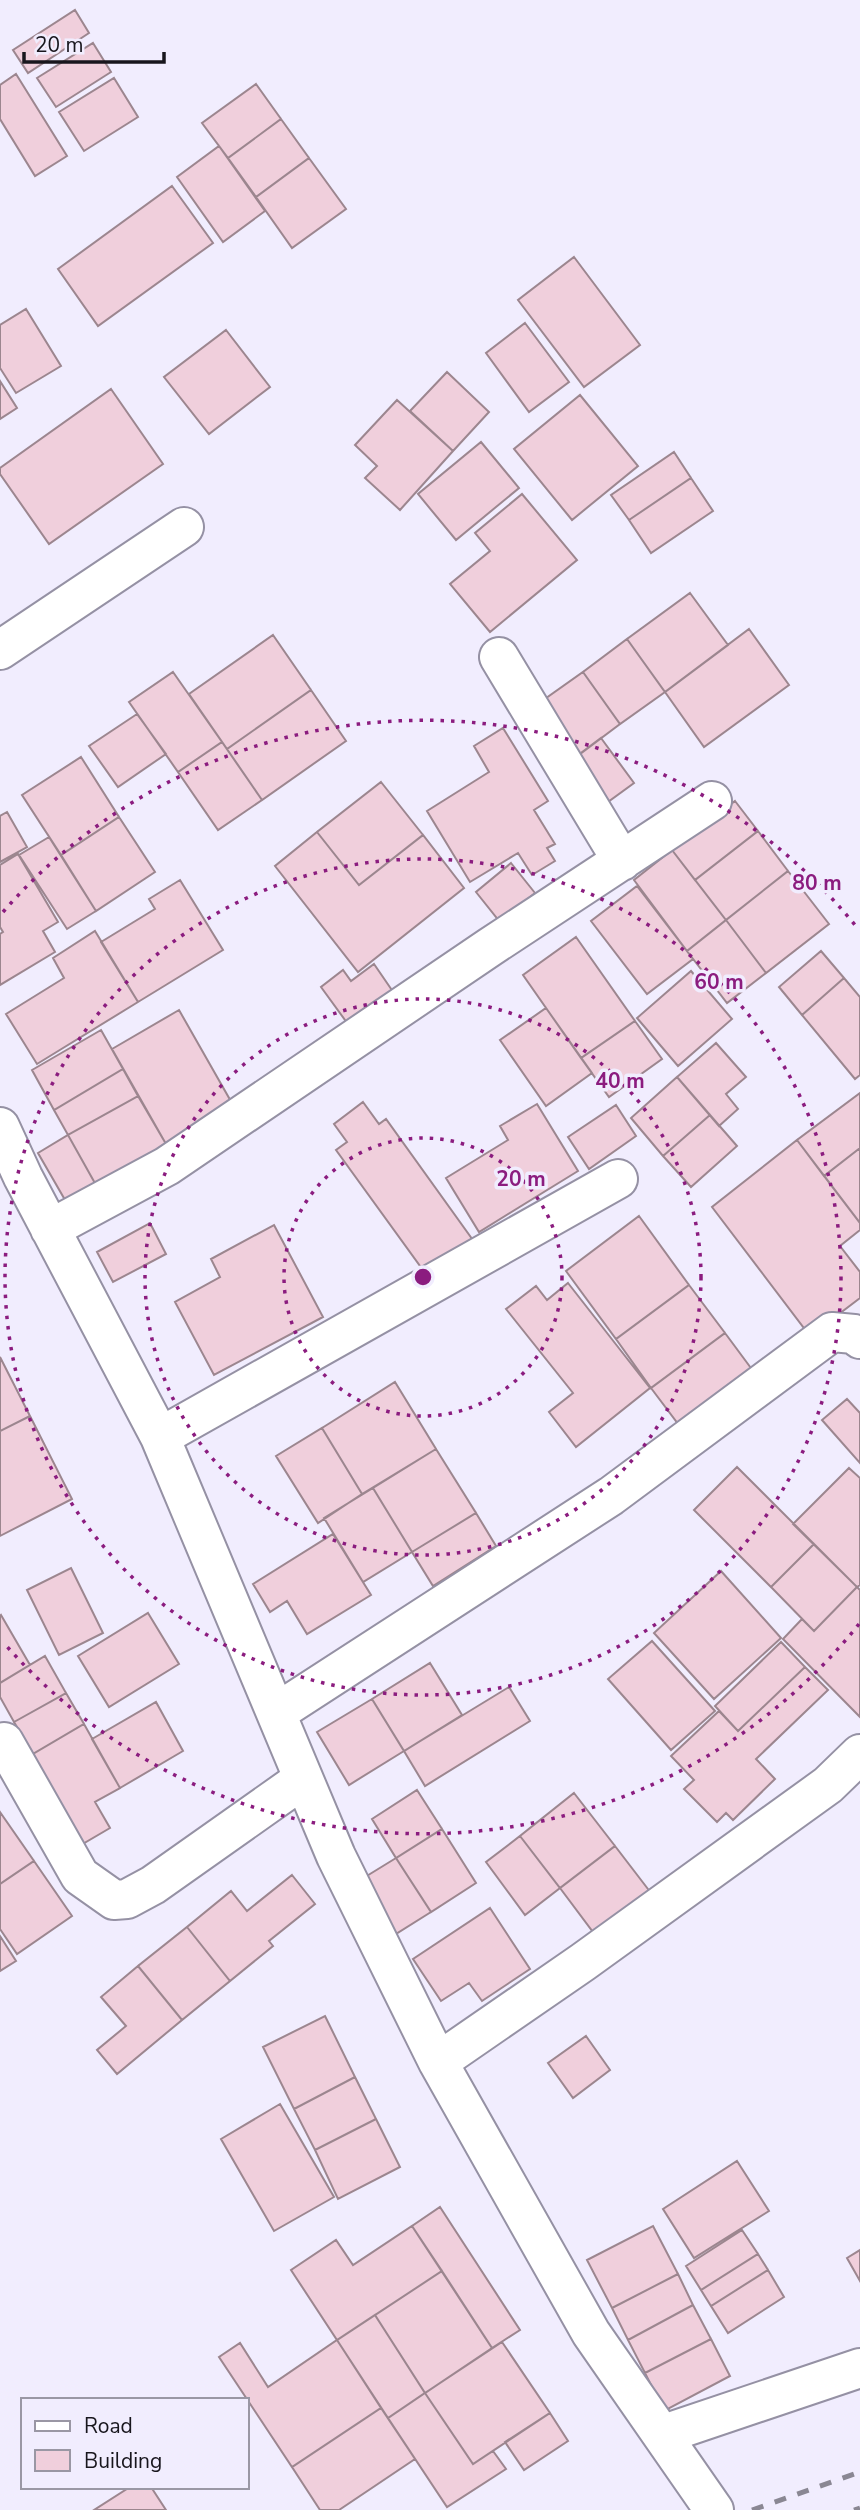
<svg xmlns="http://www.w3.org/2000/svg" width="860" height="2510" font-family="'Nunito Sans',sans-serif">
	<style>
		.building { fill: #f0cfdc; stroke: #9c868f; stroke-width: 2 }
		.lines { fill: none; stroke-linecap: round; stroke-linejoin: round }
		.minor-casing { stroke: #9591a4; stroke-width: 42 }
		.minor { stroke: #fff; stroke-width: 38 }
		.rail { stroke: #8a8793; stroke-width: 5; stroke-dasharray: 12 12; stroke-linecap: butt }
		.ring { fill: none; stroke: #8b1c7f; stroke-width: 3.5; stroke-dasharray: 3.5 7 }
		.centre { fill: #8b1c7f; stroke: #f1edfe; stroke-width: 3.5 }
		.ring-label { font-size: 21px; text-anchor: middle; font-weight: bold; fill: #8b1c7f; stroke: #f1edfe; stroke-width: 7; stroke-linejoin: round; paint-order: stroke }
	</style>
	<rect width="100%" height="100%" fill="#f1edfe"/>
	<path class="building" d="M 75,10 L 89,33 L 28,73 L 13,50 Z
		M 93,43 L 111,72 L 56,107 L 37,78 Z
		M 16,74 L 67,156 L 35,176 L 0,119 L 0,85 Z
		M 114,78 L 138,117 L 84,151 L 59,112 Z
		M 256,84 L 281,119 L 228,158 L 202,123 Z
		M 281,119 L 309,158 L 256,197 L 228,158 Z
		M 219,146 L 265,211 L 223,242 L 177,177 Z
		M 309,158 L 346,209 L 292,248 L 256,197 Z
		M 172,186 L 213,243 L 98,326 L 58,269 Z
		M 574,257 L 640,345 L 584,387 L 518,300 Z
		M 26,309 L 61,366 L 16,393 L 0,368 L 0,325 Z
		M 525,323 L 569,382 L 529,412 L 486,353 Z
		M 226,330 L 270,387 L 209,434 L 164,377 Z
		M 447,372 L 489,412 L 453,451 L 410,411 Z
		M 0,381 L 17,408 L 0,419 Z
		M 111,389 L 163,464 L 49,544 L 0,474 L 0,468 Z
		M 580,395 L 638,466 L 572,520 L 514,449 Z
		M 397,400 L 453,451 L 400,510 L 365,478 L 377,466 L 355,445 Z
		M 481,442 L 519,488 L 456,540 L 418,494 Z
		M 674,452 L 691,478 L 629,520 L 611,495 Z
		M 691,478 L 713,511 L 651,553 L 629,520 Z
		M 522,494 L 577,560 L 490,632 L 450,584 L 490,551 L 475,533 Z
		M 690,593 L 728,645 L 665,692 L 627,639 Z
		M 749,629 L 789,685 L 704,747 L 665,692 Z
		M 273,635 L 311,690 L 227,749 L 189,694 Z
		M 627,639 L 665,692 L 620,724 L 583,672 Z
		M 173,672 L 222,742 L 178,772 L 129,702 Z
		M 583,672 L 620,724 L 580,754 L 542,701 Z
		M 311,690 L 346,741 L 262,800 L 227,749 Z
		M 137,714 L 166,754 L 118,787 L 89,746 Z
		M 503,728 L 548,801 L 534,810 L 555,844 L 547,848 L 555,861 L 532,875 L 518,853 L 470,882 L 427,811 L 489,772 L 474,746 Z
		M 601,738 L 634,783 L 601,807 L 569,762 Z
		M 222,742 L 262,800 L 218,830 L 178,772 Z
		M 81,757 L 119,817 L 61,855 L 22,795 Z
		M 381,782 L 423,835 L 359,885 L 317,832 Z
		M 735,801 L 758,831 L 695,880 L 672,850 Z
		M 7,812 L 27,847 L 0,862 L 0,816 Z
		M 119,817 L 155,872 L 96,911 L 61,855 Z
		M 758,831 L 788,871 L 726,920 L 695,880 Z
		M 317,832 L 359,885 L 423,835 L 464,888 L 358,972 L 275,866 Z
		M 49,837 L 96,911 L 67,929 L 19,855 Z
		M 672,850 L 726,920 L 687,951 L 634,880 Z
		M 18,854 L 58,922 L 43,931 L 55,952 L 0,985 L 0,934 L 3,932 L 0,927 L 0,865 Z
		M 511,863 L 535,893 L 500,922 L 476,892 Z
		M 788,871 L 829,924 L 766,973 L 726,920 Z
		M 180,880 L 223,950 L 138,1002 L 101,942 L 155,909 L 149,899 Z
		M 637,886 L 693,959 L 647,994 L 591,921 Z
		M 726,920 L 766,973 L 727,1003 L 687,951 Z
		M 95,931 L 138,1002 L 37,1064 L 6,1014 L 64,978 L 53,958 Z
		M 576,937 L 635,1021 L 581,1058 L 523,975 Z
		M 821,951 L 844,978 L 802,1015 L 779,987 Z
		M 374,964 L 398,999 L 353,1031 L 321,987 L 343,970 L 351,981 Z
		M 691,971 L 732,1019 L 678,1066 L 637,1018 Z
		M 844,978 L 860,997 L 860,1075 L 855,1079 L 802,1015 Z
		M 546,1008 L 592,1073 L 546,1106 L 500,1040 Z
		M 179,1010 L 233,1105 L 166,1144 L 112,1049 Z
		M 635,1021 L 662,1059 L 609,1097 L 581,1058 Z
		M 101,1030 L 123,1069 L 54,1110 L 32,1070 Z
		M 716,1043 L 746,1077 L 726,1094 L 738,1109 L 719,1126 L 677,1077 Z
		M 123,1069 L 138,1096 L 68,1135 L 54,1110 Z
		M 677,1077 L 710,1115 L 663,1156 L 631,1118 Z
		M 860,1093 L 860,1148 L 824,1176 L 797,1140 Z
		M 138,1096 L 166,1144 L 133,1163 L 101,1194 L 68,1135 Z
		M 363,1102 L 379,1124 L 386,1119 L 475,1243 L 428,1277 L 336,1150 L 347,1142 L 334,1124 Z
		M 537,1104 L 578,1171 L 479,1232 L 446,1178 L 508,1140 L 500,1126 Z
		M 616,1105 L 636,1136 L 589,1169 L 568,1137 Z
		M 710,1115 L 737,1146 L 691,1187 L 663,1156 Z
		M 68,1135 L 101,1194 L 72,1212 L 38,1153 Z
		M 797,1140 L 860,1223 L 860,1230 L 840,1246 L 860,1272 L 860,1298 L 810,1336 L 712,1207 Z
		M 860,1148 L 860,1223 L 824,1176 Z
		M 639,1216 L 689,1285 L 616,1339 L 566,1271 Z
		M 150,1223 L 166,1254 L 113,1282 L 97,1252 Z
		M 274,1225 L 323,1317 L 214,1375 L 175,1302 L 220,1277 L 211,1259 Z
		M 568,1283 L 650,1388 L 576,1447 L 549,1412 L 573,1393 L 506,1309 L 536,1286 L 547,1300 Z
		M 689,1285 L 725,1333 L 651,1388 L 616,1339 Z
		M 725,1333 L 762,1383 L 688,1437 L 651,1388 Z
		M 0,1357 L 30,1416 L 0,1431 Z
		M 395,1382 L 436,1449 L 362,1494 L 322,1428 Z
		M 847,1399 L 860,1413 L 860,1463 L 822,1420 Z
		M 30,1416 L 72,1499 L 0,1536 L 0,1431 Z
		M 322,1428 L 362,1494 L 318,1523 L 276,1456 Z
		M 436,1449 L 476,1513 L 412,1552 L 373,1488 Z
		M 737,1467 L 814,1544 L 771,1587 L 694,1510 Z
		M 849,1468 L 860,1478 L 860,1585 L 857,1587 L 793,1524 Z
		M 373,1488 L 412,1552 L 363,1582 L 324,1518 Z
		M 476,1513 L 496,1546 L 433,1586 L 412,1552 Z
		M 333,1534 L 371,1595 L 307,1634 L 287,1601 L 270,1612 L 253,1584 Z
		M 814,1544 L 857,1587 L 814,1631 L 771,1587 Z
		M 71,1568 L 103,1633 L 59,1655 L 27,1590 Z
		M 721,1571 L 781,1638 L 714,1699 L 654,1633 Z
		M 857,1587 L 860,1590 L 860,1717 L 783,1639 L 802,1619 L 814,1631 Z
		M 148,1613 L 179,1664 L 109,1707 L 78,1656 Z
		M 1,1615 L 30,1665 L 0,1683 L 0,1616 Z
		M 652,1641 L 715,1711 L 671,1750 L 608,1679 Z
		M 781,1642 L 805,1667 L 738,1731 L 715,1706 Z
		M 45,1656 L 66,1693 L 14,1722 L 0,1697 L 0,1683 Z
		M 430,1663 L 462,1715 L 404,1751 L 372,1699 Z
		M 805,1667 L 828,1690 L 756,1759 L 775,1779 L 733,1820 L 726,1813 L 717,1822 L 684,1789 L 694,1780 L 671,1756 L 719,1711 L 738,1731 Z
		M 509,1687 L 530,1721 L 425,1786 L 404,1751 Z
		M 66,1693 L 84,1724 L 33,1754 L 14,1722 Z
		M 372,1699 L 404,1751 L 349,1785 L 317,1732 Z
		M 156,1702 L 183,1751 L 120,1788 L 92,1739 Z
		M 84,1724 L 120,1788 L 95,1802 L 110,1828 L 74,1849 L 33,1754 Z
		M 417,1790 L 442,1829 L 396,1858 L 372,1819 Z
		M 574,1793 L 615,1846 L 560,1888 L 520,1836 Z
		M 0,1812 L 34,1861 L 0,1884 Z
		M 442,1829 L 476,1883 L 431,1912 L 396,1858 Z
		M 520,1836 L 560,1888 L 525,1915 L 486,1862 Z
		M 615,1846 L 651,1893 L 596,1936 L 560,1888 Z
		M 396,1858 L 431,1912 L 391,1937 L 357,1882 Z
		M 34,1861 L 72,1916 L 17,1954 L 0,1929 L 0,1884 Z
		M 292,1875 L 315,1904 L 269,1941 L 273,1946 L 230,1981 L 187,1927 L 231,1891 L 247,1911 Z
		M 490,1908 L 530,1969 L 482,2001 L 469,1983 L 441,2001 L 413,1959 Z
		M 187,1927 L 230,1981 L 182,2020 L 138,1966 Z
		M 0,1936 L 16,1961 L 0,1971 Z
		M 138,1966 L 182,2020 L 117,2074 L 97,2050 L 126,2026 L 101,1997 Z
		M 325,2016 L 355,2077 L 294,2109 L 263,2047 Z
		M 586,2036 L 610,2070 L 573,2098 L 548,2063 Z
		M 355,2077 L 376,2119 L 315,2150 L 294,2109 Z
		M 280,2104 L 334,2197 L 274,2231 L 221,2139 Z
		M 376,2119 L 400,2167 L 338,2199 L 315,2150 Z
		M 737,2161 L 769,2211 L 694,2258 L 663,2209 Z
		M 440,2207 L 520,2330 L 492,2348 L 412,2226 Z
		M 412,2226 L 442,2271 L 337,2340 L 291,2270 L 336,2240 L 353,2265 Z
		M 653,2226 L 678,2274 L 612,2308 L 587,2260 Z
		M 742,2230 L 758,2254 L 701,2290 L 686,2266 Z
		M 860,2250 L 860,2281 L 847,2258 Z
		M 758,2254 L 768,2270 L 711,2306 L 701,2290 Z
		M 768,2270 L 784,2297 L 728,2333 L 711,2306 Z
		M 442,2271 L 492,2348 L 425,2393 L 375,2315 Z
		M 678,2274 L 693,2305 L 628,2340 L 612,2308 Z
		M 693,2305 L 711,2339 L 645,2373 L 628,2340 Z
		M 375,2315 L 425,2393 L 388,2418 L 337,2340 Z
		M 711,2339 L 730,2376 L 664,2411 L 645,2373 Z
		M 337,2340 L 381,2408 L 292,2467 L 219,2357 L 240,2343 L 268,2387 Z
		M 502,2342 L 550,2413 L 473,2464 L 425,2393 Z
		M 425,2393 L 473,2464 L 493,2451 L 506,2469 L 447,2507 L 388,2418 Z
		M 381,2408 L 415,2459 L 339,2510 L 320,2510 L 292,2467 Z
		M 550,2413 L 568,2441 L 524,2470 L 505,2442 Z
		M 130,2487 L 151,2487 L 166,2510 L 94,2510 Z"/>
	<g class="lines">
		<defs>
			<path id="minor" d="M 0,650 L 184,527
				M 499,657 L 622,861
				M 0,1127 L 23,1177 L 160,1437 L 336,1856 L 438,2062 L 591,2333 L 714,2510
				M 50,1229 L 167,1166 L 490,947 L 712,801
				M 160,1437 L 618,1179
				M 276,1713 L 611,1496 L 832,1332 L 854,1334 L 860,1339
				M 4,1742 L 80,1876 L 114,1900 L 127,1899 L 153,1885 L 303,1779
				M 438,2062 L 583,1962 L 828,1785 L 860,1754
				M 664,2434 L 860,2368"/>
		</defs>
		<use href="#minor" class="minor-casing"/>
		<use href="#minor" class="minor"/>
		<path class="rail" d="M 752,2510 L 860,2472
			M 854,2510 L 860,2508"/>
	</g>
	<g class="ring">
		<circle cx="423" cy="1277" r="139"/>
		<circle cx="423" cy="1277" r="278"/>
		<circle cx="423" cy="1277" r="418"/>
		<path d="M859 1624A557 557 0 0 1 3 1642M3 912A557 557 0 0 1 859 930"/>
	</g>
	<circle cx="423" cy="1277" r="10" class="centre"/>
	<g class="ring-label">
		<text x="817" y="890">80 m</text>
		<text x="719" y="989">60 m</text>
		<text x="620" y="1088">40 m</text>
		<text x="521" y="1186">20 m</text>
	</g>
	<rect x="21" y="2398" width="228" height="91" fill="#f1edfe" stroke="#9a97a4" stroke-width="2"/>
	<rect x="35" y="2421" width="35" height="10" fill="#ffffff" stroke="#9a97a4" stroke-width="2"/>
	<text x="84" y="2433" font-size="21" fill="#18161d">Road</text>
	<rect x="35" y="2450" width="35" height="21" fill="#f0cfdc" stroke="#9a97a4" stroke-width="2"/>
	<text x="84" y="2468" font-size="21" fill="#18161d">Building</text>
	<path d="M24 52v10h140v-10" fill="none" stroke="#18161d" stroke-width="3.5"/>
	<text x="35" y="52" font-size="21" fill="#18161d" stroke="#f1edfe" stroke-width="5" paint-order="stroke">20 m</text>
</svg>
